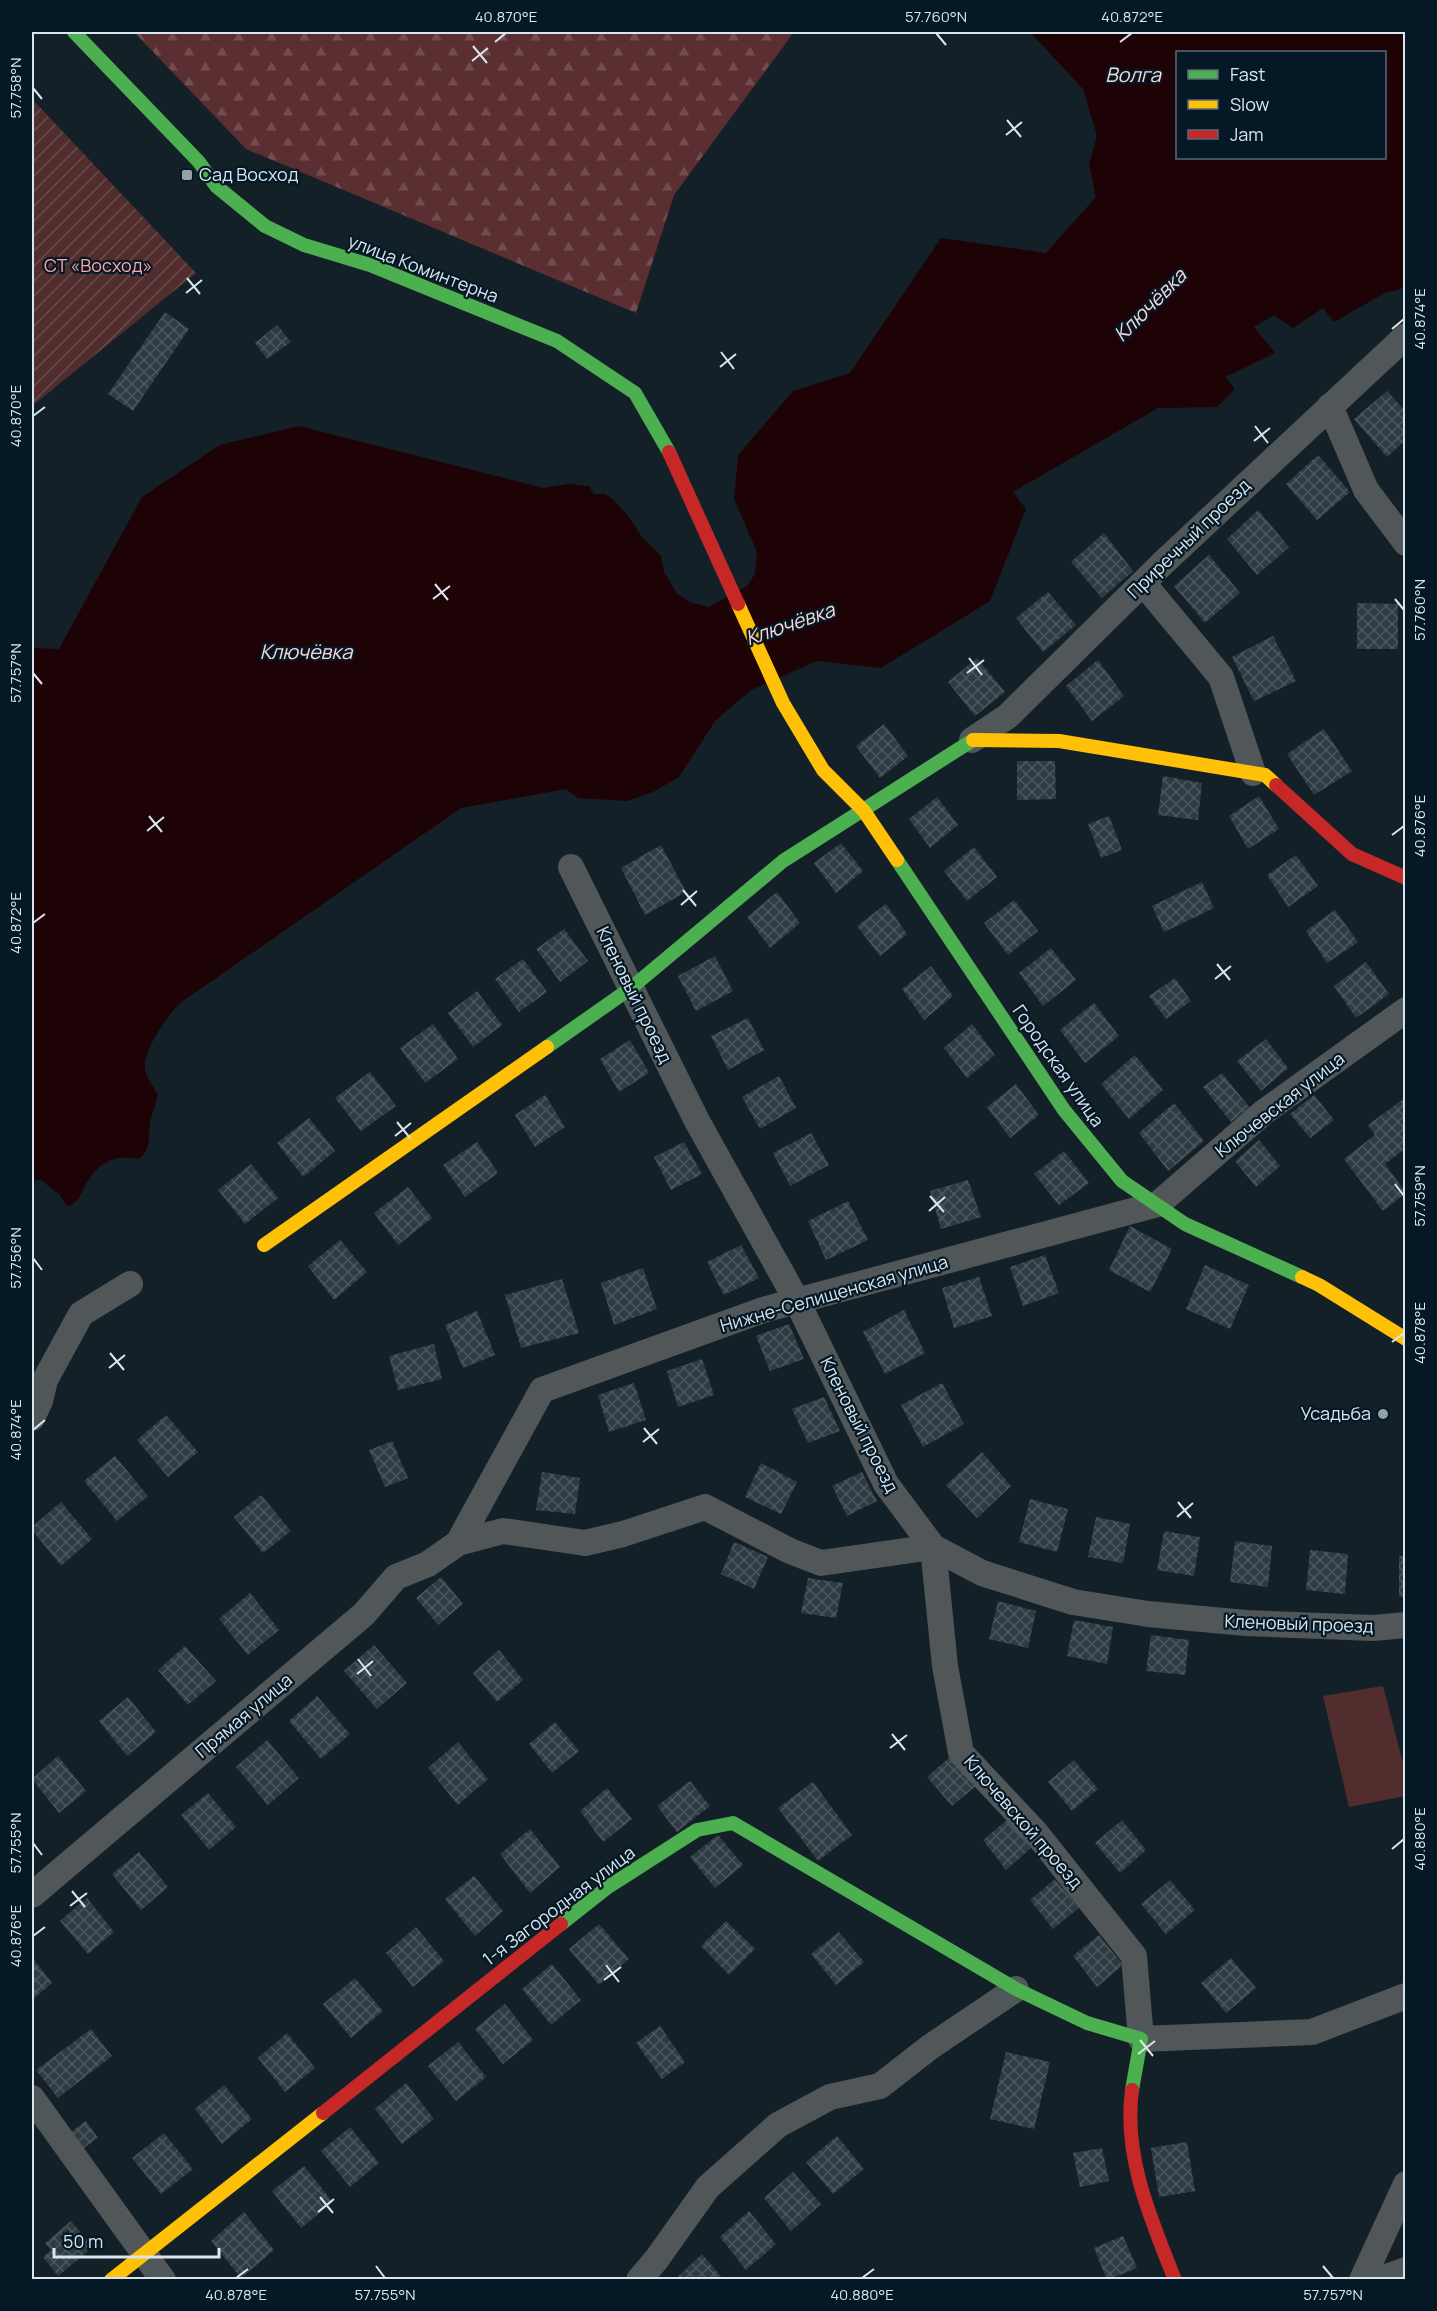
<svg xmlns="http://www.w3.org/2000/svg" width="1437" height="2311" font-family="Manrope,sans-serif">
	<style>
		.forest { fill: url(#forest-firs) }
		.park { fill: #512d2e }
		.garden { fill: url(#garden-furrows) }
		.water { fill: #1d0305; fill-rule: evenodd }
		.building { fill: url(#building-cross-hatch) }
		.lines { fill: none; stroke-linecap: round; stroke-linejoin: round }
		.street { stroke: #515658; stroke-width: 26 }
		.fast { stroke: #4caf50; stroke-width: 14 }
		.slow { stroke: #ffc107; stroke-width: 14 }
		.jam { stroke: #c62828; stroke-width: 14 }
		.ticks { fill: none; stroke: #d9e6f0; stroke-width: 2 }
		.poi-dot { fill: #94a1aa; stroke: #041825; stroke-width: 2 }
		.labels { text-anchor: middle; stroke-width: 4.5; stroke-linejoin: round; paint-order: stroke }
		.poi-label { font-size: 18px; fill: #d9e6f0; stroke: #041825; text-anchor: start }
		.park-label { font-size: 18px; fill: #ffa7a5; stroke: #041825 }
		.street-label { font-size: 18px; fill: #d9e6f0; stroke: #041825 }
		.water-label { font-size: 20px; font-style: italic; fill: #fdd7d6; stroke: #041825 }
		.neatline { fill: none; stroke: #d9e6f0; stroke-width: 2 }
		.ticks-label { font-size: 15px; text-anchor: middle; fill: #d9e6f0 }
	</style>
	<defs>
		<pattern id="forest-firs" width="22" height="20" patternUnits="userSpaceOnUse" patternTransform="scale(1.5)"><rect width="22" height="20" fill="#5b2f31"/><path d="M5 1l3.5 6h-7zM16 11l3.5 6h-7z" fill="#724d4f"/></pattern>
		<pattern id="garden-furrows" width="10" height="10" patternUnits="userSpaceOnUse" patternTransform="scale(1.5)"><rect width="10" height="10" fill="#512d2e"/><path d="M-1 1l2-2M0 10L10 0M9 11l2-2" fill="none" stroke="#694b4d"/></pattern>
		<pattern id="building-cross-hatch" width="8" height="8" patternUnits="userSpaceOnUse" patternTransform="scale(1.5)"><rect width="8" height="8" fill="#2e3b42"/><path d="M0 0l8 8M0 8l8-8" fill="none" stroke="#4c575e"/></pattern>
	</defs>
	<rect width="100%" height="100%" fill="#142027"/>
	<path class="forest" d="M 134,32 L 794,32 L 674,195 L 636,313 L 246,149 Z"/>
	<path class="park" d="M 1383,1686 L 1405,1771 L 1405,1796 L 1349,1807 L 1323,1696 Z"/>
	<path class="garden" d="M 32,99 L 196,273 L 32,406 Z"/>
	<path class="water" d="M 1030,32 L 1405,32 L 1406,280 L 1401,289 L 1385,293 L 1334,322 L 1323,308 L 1293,328 L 1274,315 L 1254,327 L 1275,353 L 1225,377 L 1235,389 L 1217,407 L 1158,408 L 1013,492 L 1026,509 L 990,601 L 881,668 L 817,661 L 751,690 L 715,721 L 679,777 L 653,792 L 627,801 L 578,798 L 566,789 L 461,808 L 180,1003 C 168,1015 142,1051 145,1069 C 146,1077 154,1087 158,1095 C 156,1103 153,1110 151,1119 C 147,1133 153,1151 138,1159 C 119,1154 100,1161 89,1179 C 82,1190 81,1199 70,1206 L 65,1204 L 60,1195 L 41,1180 L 36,1180 L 32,1186 L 32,648 L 59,649 L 142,497 L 220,445 L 299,426 L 543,488 L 568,484 L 589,486 L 594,494 L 605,494 L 614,500 L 628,516 L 642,537 L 661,556 L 664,572 L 677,594 L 692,603 L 709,607 L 747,586 L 755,574 L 757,552 L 734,499 L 738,455 L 793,391 L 850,373 L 941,238 L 1046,253 L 1096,197 L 1089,164 L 1097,136 L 1083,89 ZM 1178,52 L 1384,52 L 1384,158 L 1178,158 Z"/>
	<path class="building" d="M 165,312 L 189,329 L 133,411 L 108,394 Z
		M 277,325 L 291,342 L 267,359 L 255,343 Z
		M 1387,391 L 1406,412 L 1406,440 L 1387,457 L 1354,419 Z
		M 1318,455 L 1350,492 L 1317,520 L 1286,484 Z
		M 1258,510 L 1289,547 L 1257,575 L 1227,539 Z
		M 1104,533 L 1133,571 L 1102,598 L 1071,562 Z
		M 1209,555 L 1240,593 L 1205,623 L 1174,586 Z
		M 1048,592 L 1076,625 L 1043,652 L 1016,618 Z
		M 1357,603 L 1398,604 L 1398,649 L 1357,649 Z
		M 1273,636 L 1296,681 L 1254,701 L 1232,657 Z
		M 977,658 L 1005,692 L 975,716 L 948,682 Z
		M 1098,660 L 1124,696 L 1092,721 L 1066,686 Z
		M 884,724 L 908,756 L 880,778 L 856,746 Z
		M 1324,729 L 1352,771 L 1314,795 L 1287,754 Z
		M 1017,761 L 1055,761 L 1056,799 L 1017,800 Z
		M 1163,776 L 1202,783 L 1198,820 L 1158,815 Z
		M 1259,796 L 1279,829 L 1248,849 L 1229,816 Z
		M 937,797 L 958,825 L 930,848 L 909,819 Z
		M 1109,816 L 1122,850 L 1101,858 L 1088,824 Z
		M 841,843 L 863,871 L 836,893 L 814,863 Z
		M 661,845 L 686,892 L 645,915 L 621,868 Z
		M 974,847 L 997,877 L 967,901 L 944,871 Z
		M 1296,855 L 1318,886 L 1288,907 L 1267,875 Z
		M 1202,882 L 1214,908 L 1164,932 L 1152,906 Z
		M 777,892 L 800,923 L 770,948 L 747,917 Z
		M 1014,900 L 1038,931 L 1008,955 L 984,923 Z
		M 886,904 L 907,934 L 880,956 L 857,926 Z
		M 1335,910 L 1358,942 L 1327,963 L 1306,931 Z
		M 564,929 L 588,961 L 560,982 L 536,949 Z
		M 1051,948 L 1076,980 L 1043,1006 L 1019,973 Z
		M 715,956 L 733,991 L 696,1011 L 678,976 Z
		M 523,959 L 547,992 L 519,1012 L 495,979 Z
		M 1366,962 L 1389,994 L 1356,1018 L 1334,986 Z
		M 931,966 L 953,996 L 924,1020 L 902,989 Z
		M 1175,978 L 1191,1001 L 1166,1019 L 1149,996 Z
		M 477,991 L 502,1025 L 473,1047 L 448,1013 Z
		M 1094,1003 L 1119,1036 L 1085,1063 L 1060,1030 Z
		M 748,1018 L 764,1050 L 728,1070 L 711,1036 Z
		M 433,1024 L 458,1059 L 425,1083 L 400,1048 Z
		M 972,1024 L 995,1055 L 967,1078 L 944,1048 Z
		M 1266,1039 L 1288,1068 L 1261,1091 L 1237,1061 Z
		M 630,1040 L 649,1073 L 619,1092 L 600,1059 Z
		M 1135,1055 L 1163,1090 L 1129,1119 L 1101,1084 Z
		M 370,1072 L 396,1106 L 361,1131 L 335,1098 Z
		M 1222,1073 L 1250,1108 L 1231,1122 L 1203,1087 Z
		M 779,1076 L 796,1108 L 760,1129 L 742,1097 Z
		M 1016,1084 L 1039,1115 L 1010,1138 L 987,1107 Z
		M 545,1095 L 565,1127 L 535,1147 L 515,1115 Z
		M 1314,1095 L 1334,1120 L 1310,1138 L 1290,1114 Z
		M 1406,1097 L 1406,1148 L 1385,1164 L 1406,1193 L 1383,1211 L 1344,1159 L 1375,1135 L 1368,1125 Z
		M 1174,1103 L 1204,1141 L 1168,1171 L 1139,1133 Z
		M 309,1118 L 335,1151 L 303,1177 L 277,1143 Z
		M 811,1133 L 829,1165 L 790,1186 L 773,1153 Z
		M 1259,1140 L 1280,1166 L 1256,1187 L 1235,1161 Z
		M 477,1142 L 498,1173 L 465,1197 L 443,1165 Z
		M 684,1142 L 702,1174 L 671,1190 L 654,1157 Z
		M 1064,1151 L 1089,1183 L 1059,1205 L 1034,1174 Z
		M 251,1164 L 278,1198 L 245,1224 L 218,1190 Z
		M 968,1180 L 981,1217 L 941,1229 L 930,1191 Z
		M 408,1187 L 432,1218 L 398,1245 L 374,1213 Z
		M 848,1201 L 868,1240 L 826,1260 L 808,1221 Z
		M 1130,1226 L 1172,1249 L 1150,1292 L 1109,1270 Z
		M 340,1240 L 367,1272 L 334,1300 L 308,1266 Z
		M 741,1245 L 759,1278 L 724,1295 L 707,1262 Z
		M 1045,1255 L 1059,1293 L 1023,1306 L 1010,1267 Z
		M 1205,1265 L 1249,1285 L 1230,1329 L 1186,1309 Z
		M 643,1268 L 657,1309 L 614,1325 L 601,1283 Z
		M 979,1277 L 992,1316 L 954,1328 L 942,1288 Z
		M 562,1279 L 579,1333 L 521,1348 L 505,1295 Z
		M 904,1310 L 925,1353 L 885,1374 L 863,1332 Z
		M 477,1311 L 495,1355 L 463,1368 L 445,1325 Z
		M 789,1324 L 804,1359 L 770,1371 L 756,1336 Z
		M 434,1344 L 442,1379 L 398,1390 L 389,1356 Z
		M 702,1359 L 714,1395 L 678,1407 L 667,1371 Z
		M 634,1383 L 646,1420 L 609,1432 L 598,1395 Z
		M 942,1383 L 964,1424 L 923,1447 L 901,1405 Z
		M 824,1397 L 840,1431 L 808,1443 L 792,1409 Z
		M 166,1415 L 198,1452 L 168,1477 L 137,1440 Z
		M 392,1441 L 408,1478 L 385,1487 L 369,1450 Z
		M 982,1452 L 1011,1486 L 977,1518 L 946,1485 Z
		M 115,1456 L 148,1496 L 117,1521 L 84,1481 Z
		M 761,1463 L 797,1482 L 781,1514 L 745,1497 Z
		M 542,1472 L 580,1478 L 575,1514 L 536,1510 Z
		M 862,1472 L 877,1501 L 847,1516 L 832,1486 Z
		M 261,1495 L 291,1531 L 263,1553 L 234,1517 Z
		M 1030,1499 L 1068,1509 L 1057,1552 L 1019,1542 Z
		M 61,1502 L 92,1539 L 61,1566 L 32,1530 L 32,1527 Z
		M 1096,1517 L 1130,1524 L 1123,1563 L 1088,1557 Z
		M 1164,1531 L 1200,1537 L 1194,1576 L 1157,1570 Z
		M 1235,1541 L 1272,1546 L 1268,1587 L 1230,1582 Z
		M 734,1542 L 768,1557 L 754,1589 L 721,1574 Z
		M 1310,1550 L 1348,1554 L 1345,1594 L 1306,1590 Z
		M 1399,1556 L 1406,1556 L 1406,1597 L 1399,1597 Z
		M 441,1577 L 463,1604 L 438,1625 L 416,1598 Z
		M 808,1578 L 843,1583 L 836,1618 L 801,1613 Z
		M 250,1593 L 279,1630 L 248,1655 L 219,1619 Z
		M 998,1601 L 1036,1611 L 1028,1648 L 989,1639 Z
		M 1074,1620 L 1113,1627 L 1107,1664 L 1067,1656 Z
		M 1151,1635 L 1189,1640 L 1185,1675 L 1146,1671 Z
		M 374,1645 L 407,1683 L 377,1709 L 344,1671 Z
		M 185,1646 L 216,1681 L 188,1705 L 158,1670 Z
		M 499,1650 L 523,1680 L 497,1702 L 473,1673 Z
		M 317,1696 L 350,1734 L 321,1759 L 289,1721 Z
		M 128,1697 L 156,1732 L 127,1756 L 99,1721 Z
		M 555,1722 L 579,1751 L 552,1773 L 529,1744 Z
		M 267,1740 L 299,1778 L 268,1805 L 236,1767 Z
		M 458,1742 L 488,1779 L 458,1805 L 428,1768 Z
		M 58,1756 L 86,1791 L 59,1813 L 32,1779 Z
		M 951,1756 L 976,1786 L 952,1806 L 927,1777 Z
		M 1074,1760 L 1098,1789 L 1072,1811 L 1048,1782 Z
		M 690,1781 L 710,1806 L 677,1832 L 657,1806 Z
		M 813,1782 L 852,1835 L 818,1861 L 778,1808 Z
		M 607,1788 L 632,1819 L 603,1842 L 580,1811 Z
		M 208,1793 L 236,1827 L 209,1850 L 181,1815 Z
		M 1008,1819 L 1031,1848 L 1006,1870 L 983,1840 Z
		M 1122,1820 L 1146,1850 L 1120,1873 L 1095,1843 Z
		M 530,1829 L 560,1867 L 530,1893 L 500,1854 Z
		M 718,1835 L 743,1865 L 715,1888 L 690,1857 Z
		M 139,1852 L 168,1887 L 141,1910 L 112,1874 Z
		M 474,1876 L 503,1911 L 475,1936 L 445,1899 Z
		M 1055,1879 L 1079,1908 L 1053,1929 L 1030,1900 Z
		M 1170,1880 L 1195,1910 L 1166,1934 L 1141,1904 Z
		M 87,1898 L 114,1932 L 88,1954 L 60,1921 Z
		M 726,1921 L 755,1949 L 729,1975 L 701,1946 Z
		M 599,1924 L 629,1959 L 599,1985 L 569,1949 Z
		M 416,1927 L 444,1961 L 413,1987 L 386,1953 Z
		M 839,1932 L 864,1962 L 836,1985 L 811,1954 Z
		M 1099,1935 L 1123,1965 L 1097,1987 L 1073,1956 Z
		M 32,1957 L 52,1983 L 32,2000 Z
		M 1231,1958 L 1256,1988 L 1226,2013 L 1201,1983 Z
		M 552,1964 L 581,2000 L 551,2025 L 522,1989 Z
		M 355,1978 L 383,2011 L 351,2038 L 323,2004 Z
		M 505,2004 L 533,2040 L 503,2064 L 475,2029 Z
		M 660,2026 L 685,2062 L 662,2079 L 636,2043 Z
		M 91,2029 L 112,2056 L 58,2098 L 36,2070 Z
		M 287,2033 L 315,2068 L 285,2092 L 258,2058 Z
		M 458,2042 L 486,2077 L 456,2101 L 428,2066 Z
		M 1006,2052 L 1050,2062 L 1034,2129 L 990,2119 Z
		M 406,2083 L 434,2119 L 402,2144 L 375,2109 Z
		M 224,2085 L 252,2119 L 222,2144 L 195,2109 Z
		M 86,2121 L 98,2138 L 78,2152 L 66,2135 Z
		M 350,2127 L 379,2163 L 350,2187 L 321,2151 Z
		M 164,2133 L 193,2169 L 161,2194 L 132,2158 Z
		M 837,2136 L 864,2169 L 833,2194 L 806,2162 Z
		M 1187,2142 L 1195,2191 L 1159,2197 L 1151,2148 Z
		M 1102,2148 L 1109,2181 L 1080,2187 L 1073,2153 Z
		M 304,2166 L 333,2202 L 301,2228 L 272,2191 Z
		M 793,2172 L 821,2204 L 791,2231 L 764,2198 Z
		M 749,2211 L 776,2244 L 746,2270 L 720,2237 Z
		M 244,2212 L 274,2250 L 241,2278 L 211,2241 Z
		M 71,2221 L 93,2247 L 58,2276 L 43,2257 L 51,2250 L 45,2243 Z
		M 1123,2236 L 1137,2268 L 1107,2280 L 1094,2248 Z
		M 702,2254 L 724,2280 L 674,2280 Z"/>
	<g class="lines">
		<path class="street" d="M 1330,406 L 1366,490 L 1406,543
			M 1143,583 L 1221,677 L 1253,773
			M 972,740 L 1008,716 L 1164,562 L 1406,336
			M 571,867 L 697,1121 L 797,1301 L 886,1484 L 933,1547 L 982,1573 L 1073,1602 L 1148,1614 L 1246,1623 L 1373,1628 L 1406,1625
			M 32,1418 L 40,1401 L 45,1380 L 81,1314 L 130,1284
			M 458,1543 L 542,1390 L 763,1310 L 1158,1204 L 1264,1112 L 1406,1010
			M 933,1547 L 945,1666 L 961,1753 L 1036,1833 L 1134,1956 L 1141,2039 L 1312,2032 L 1406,1996
			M 32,1895 L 364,1614 L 396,1577 L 428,1564 L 458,1543 L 503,1531 L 585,1543 L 623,1534 L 705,1507 L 790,1551 L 821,1563 L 933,1547
			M 32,2098 L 163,2280
			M 639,2280 L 656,2260 L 708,2187 L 778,2125 L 830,2097 L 880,2086 L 930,2047 L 1016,1989
			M 1362,2280 L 1406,2184
			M 1378,2280 L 1406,2270"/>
		<path class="fast" d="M 74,32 L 199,162 L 216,186 L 265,226 L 304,245 L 370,265 L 557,341 L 635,393 L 669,452
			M 897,860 L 1064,1110 L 1122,1181 L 1185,1224 L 1302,1277
			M 547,1047 L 631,988 L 783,861 L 973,740
			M 561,1924 L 608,1887 L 697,1830 L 733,1823 L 1016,1989 L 1087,2023 L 1141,2039 L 1132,2090"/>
		<path class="slow" d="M 738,604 L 783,703 L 823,770 L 864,811 L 897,860
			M 973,740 L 1059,741 L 1265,775 L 1276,785
			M 264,1245 L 547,1047
			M 1302,1277 L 1319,1285 L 1406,1339
			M 111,2280 L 323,2113"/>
		<path class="jam" d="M 669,452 L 738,604
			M 1276,785 L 1352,854 L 1406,878
			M 1132,2090 C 1123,2157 1151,2219 1175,2280
			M 323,2113 L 561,1924"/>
	</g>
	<path class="ticks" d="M 936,33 L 946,45M 495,42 L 506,33M 1120,42 L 1132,33M 473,46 L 487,63M 472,61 L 488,48M 33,88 L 42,99M 1007,120 L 1021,137M 1006,135 L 1022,122M 187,278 L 200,294M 186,293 L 202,280M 1392,329 L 1404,319M 721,352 L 734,369M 720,367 L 736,354M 33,416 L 45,407M 1255,426 L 1268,443M 1254,441 L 1270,428M 435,584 L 448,600M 433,599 L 450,586M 1395,599 L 1404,610M 969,658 L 982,675M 33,673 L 42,684M 967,673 L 984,660M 149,816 L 162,832M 147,831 L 164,817M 1392,835 L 1404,826M 683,890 L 696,906M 681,905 L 697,891M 33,923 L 45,914M 1217,964 L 1230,980M 1215,979 L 1231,966M 397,1122 L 410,1138M 395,1136 L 411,1123M 1395,1184 L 1404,1196M 930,1196 L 944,1212M 929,1211 L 945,1197M 33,1258 L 42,1270M 1392,1342 L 1404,1333M 110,1353 L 124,1370M 109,1368 L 125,1355M 644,1428 L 657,1444M 33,1430 L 45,1420M 643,1442 L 659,1429M 1178,1502 L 1191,1518M 1177,1517 L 1193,1503M 358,1659 L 371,1676M 357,1674 L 373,1661M 892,1734 L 905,1750M 890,1748 L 907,1735M 33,1843 L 42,1855M 1392,1849 L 1404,1839M 72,1891 L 85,1907M 70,1906 L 87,1893M 33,1936 L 45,1927M 606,1965 L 619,1982M 604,1980 L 621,1967M 1140,2040 L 1153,2056M 1138,2054 L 1155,2041M 320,2197 L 333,2213M 318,2212 L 334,2199M 376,2266 L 385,2278M 1323,2266 L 1333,2278M 236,2278 L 248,2269M 862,2278 L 874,2269"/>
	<g class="poi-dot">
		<rect x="181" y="169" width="12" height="12" rx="3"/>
		<circle cx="1383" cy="1414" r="6"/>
	</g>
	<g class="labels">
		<g class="poi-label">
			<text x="199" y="181">Сад Восход</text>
			<text x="1371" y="1420" text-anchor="end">Усадьба</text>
		</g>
		<g class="park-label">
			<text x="98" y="272">СТ «Восход»</text>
		</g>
		<g class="street-label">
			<text transform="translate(423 269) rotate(21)" y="6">улица Коминтерна</text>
			<text transform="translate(1189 539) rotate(-44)" y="6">Приречный проезд</text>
			<text transform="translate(634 995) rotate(64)" y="6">Кленовый проезд</text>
			<text transform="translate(1058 1066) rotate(55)" y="6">Городская улица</text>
			<text transform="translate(1280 1105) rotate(-38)" y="6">Ключевская улица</text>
			<text transform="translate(834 1294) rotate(-16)" y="6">Нижне-Селищенская улица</text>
			<text transform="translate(859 1425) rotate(63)" y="6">Кленовый проезд</text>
			<text transform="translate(1299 1624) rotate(2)" y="6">Кленовый проезд</text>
			<text transform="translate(244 1716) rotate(-40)" y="6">Прямая улица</text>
			<text transform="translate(1023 1822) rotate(49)" y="6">Ключевской проезд</text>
			<text transform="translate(559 1906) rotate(-37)" y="6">1-я Загородная улица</text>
		</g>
		<g class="water-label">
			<text x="1133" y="82">Волга</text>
			<text transform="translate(1150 305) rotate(-45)" y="7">Ключёвка</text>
			<text transform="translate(790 624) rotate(-19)" y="7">Ключёвка</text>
			<text x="306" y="659">Ключёвка</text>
		</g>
	</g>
	<rect width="1437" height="2311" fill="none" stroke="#041825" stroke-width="66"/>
	<rect x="1176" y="51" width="210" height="108" fill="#041825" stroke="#596a76" stroke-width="1.5"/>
	<rect x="1188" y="70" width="30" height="9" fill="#4caf50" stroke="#596a76" stroke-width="1.5"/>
	<text x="1230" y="81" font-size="18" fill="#d9e6f0">Fast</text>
	<rect x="1188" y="100" width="30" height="9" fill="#ffc107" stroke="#596a76" stroke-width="1.5"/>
	<text x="1230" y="111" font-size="18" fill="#d9e6f0">Slow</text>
	<rect x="1188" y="130" width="30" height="9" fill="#c62828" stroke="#596a76" stroke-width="1.5"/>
	<text x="1230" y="141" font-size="18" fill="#d9e6f0">Jam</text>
	<path d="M54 2248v9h165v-9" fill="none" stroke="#d9e6f0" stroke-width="3"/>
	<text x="63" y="2248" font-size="18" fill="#d9e6f0" stroke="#041825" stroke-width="4.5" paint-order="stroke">50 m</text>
	<rect x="33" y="33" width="1371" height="2245" class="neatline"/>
	<g class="ticks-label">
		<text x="506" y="22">40.870°E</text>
		<text x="936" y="22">57.760°N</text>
		<text x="1132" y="22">40.872°E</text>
		<text transform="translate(16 88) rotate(-90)" y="5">57.758°N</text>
		<text transform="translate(1420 319) rotate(-90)" y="5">40.874°E</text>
		<text transform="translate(16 416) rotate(-90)" y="5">40.870°E</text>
		<text transform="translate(1420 610) rotate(-90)" y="5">57.760°N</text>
		<text transform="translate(16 673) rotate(-90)" y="5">57.757°N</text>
		<text transform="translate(1420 826) rotate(-90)" y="5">40.876°E</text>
		<text transform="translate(16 923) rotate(-90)" y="5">40.872°E</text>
		<text transform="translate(1420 1196) rotate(-90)" y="5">57.759°N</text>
		<text transform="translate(16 1258) rotate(-90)" y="5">57.756°N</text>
		<text transform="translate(1420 1333) rotate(-90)" y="5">40.878°E</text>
		<text transform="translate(16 1430) rotate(-90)" y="5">40.874°E</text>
		<text transform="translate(1420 1839) rotate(-90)" y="5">40.880°E</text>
		<text transform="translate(16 1843) rotate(-90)" y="5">57.755°N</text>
		<text transform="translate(16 1936) rotate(-90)" y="5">40.876°E</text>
		<text x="236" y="2300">40.878°E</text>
		<text x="385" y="2300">57.755°N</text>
		<text x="862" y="2300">40.880°E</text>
		<text x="1333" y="2300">57.757°N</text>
	</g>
</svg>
